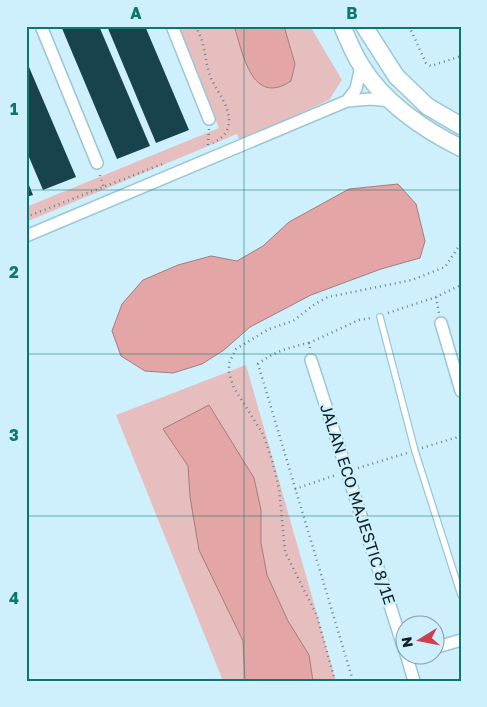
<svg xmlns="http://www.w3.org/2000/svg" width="487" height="707" font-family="'Golos Text',sans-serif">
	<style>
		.green { fill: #e7bebe }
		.water { fill: #e3a5a5; stroke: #a37d7f }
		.building { fill: #18424e }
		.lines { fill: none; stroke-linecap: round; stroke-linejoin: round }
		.lane-casing { stroke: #9bc6d4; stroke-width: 8 }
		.street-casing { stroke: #9bc6d4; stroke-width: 14 }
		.secondary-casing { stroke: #9bc6d4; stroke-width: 19 }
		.path { stroke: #69838c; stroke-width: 2.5; stroke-dasharray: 1 4; stroke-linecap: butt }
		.lane { stroke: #fff; stroke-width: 5.5 }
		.street { stroke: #fff; stroke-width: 11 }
		.secondary { stroke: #fff; stroke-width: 16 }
		.grid { fill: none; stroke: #0f766e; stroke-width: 1; stroke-opacity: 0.55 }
		.labels { text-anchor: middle; stroke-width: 5; stroke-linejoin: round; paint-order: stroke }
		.street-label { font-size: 16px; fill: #0e1f25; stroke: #cdf0fc }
		.neatline { fill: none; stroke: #0f766e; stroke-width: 2 }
		.grid-label { font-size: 16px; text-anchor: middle; font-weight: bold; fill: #0f766e }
	</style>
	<rect width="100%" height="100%" fill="#cdf0fc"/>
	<path class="green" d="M 178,26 L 310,26 L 342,80 L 329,100 L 240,141 L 237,134 L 26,222 L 26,207 L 219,128 Z
		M 246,365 L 336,681 L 223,681 L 116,415 Z"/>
	<path class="water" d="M 234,26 L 284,26 L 295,64 L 291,81 C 252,107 243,54 234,26 Z
		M 398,184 L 416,204 L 425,241 L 420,258 L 381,269 L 311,295 L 250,327 L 224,350 L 202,364 L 173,373 L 145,371 L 121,356 L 112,331 L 122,304 L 143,280 L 178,265 L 211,256 L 237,261 L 263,246 L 289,222 L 349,189 Z
		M 209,405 L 254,478 L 261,510 L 261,543 L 267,575 L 288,621 L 309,655 L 313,681 L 245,681 L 243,641 L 199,550 L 190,497 L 188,466 L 163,429 Z"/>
	<path class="building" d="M 61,26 L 99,26 L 150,146 L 117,159 Z
		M 107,26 L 145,26 L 189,130 L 156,143 Z
		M 26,60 L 76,177 L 43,190 L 26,150 Z
		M 26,178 L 33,195 L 26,197 Z"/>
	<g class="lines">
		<defs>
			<path id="lane" d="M 380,317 L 415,451 L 461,595"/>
			<path id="street" d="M 41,26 L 97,163
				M 172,26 L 209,119
				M 347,101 L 356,89 L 361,66
				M 26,236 L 347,101 L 371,99 L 391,101
				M 441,323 L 461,391
				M 311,360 L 404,649
				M 434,648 L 461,640
				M 406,654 L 414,681"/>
			<path id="secondary" d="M 342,26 C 348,39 353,53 361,65 C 382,101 424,130 461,148
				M 364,26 L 396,76 L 427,106 L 461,126"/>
		</defs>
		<use href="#lane" class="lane-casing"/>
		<use href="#street" class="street-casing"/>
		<use href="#secondary" class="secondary-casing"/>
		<path class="path" d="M 195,26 C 206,42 204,61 211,78 C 217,92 230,106 229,122 C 228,133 222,138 213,143
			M 409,26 L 426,63 L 431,66 L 461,56
			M 208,145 L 209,129
			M 100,175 L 104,188
			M 26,217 L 165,163
			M 436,297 L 439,313
			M 388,313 L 436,297 L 461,285
			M 309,343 C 290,347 273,352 258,364 L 353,681
			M 310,348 L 309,343 L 359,320 L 371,318
			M 422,448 L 461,436
			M 358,468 L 407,453
			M 295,489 L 336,475
			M 335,681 L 317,616 L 285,552 L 279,488 L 272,460 L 263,434 L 234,388 L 229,373 L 229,363 L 236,349 L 269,329 L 293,321 L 315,304 L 328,297 L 412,280 L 445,267 L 461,243"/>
		<use href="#lane" class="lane"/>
		<use href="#street" class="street"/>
		<use href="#secondary" class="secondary"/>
	</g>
	<path class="grid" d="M 244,26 L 244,681M 26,190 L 461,190M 26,354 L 461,354M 26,516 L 461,516"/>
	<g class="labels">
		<g class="street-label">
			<text transform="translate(358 504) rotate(72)" y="6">JALAN ECO MAJESTIC 8/1E</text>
		</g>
	</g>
	<rect width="487" height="707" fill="none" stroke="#cdf0fc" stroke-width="55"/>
	<g transform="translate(420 640) rotate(260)"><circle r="24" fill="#cdf0fc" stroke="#819ca6"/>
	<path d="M0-4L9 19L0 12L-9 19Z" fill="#d03f4f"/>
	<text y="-8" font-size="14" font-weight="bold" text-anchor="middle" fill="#0e1f25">N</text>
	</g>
	<rect x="28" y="28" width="432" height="652" class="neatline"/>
	<g class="grid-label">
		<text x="136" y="19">A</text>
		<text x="352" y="19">B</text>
		<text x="14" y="115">1</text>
		<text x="14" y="278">2</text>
		<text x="14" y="441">3</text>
		<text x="14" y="604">4</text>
	</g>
</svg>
